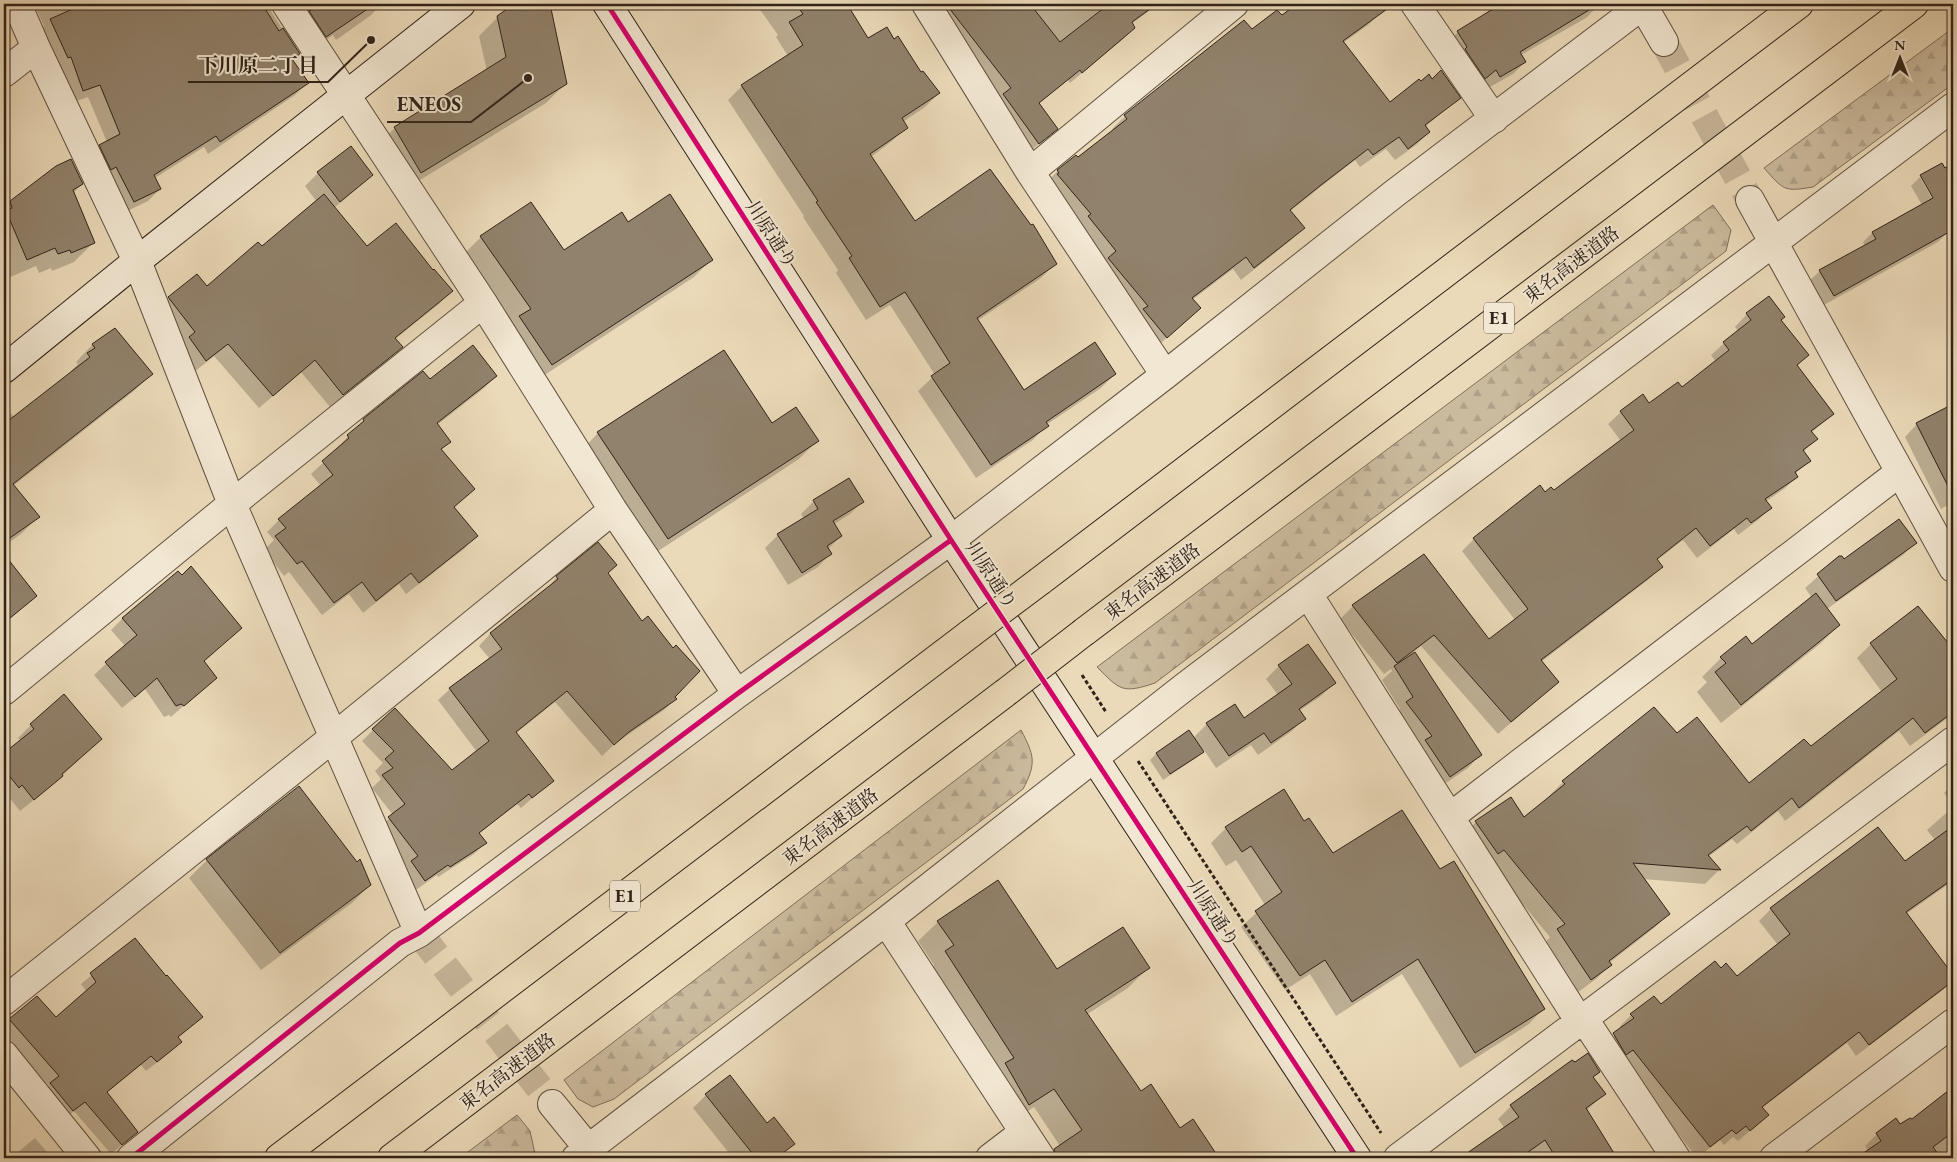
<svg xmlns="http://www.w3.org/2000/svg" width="1957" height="1162" font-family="'EB Garamond','Noto Serif JP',serif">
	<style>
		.forest { fill: url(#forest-firs); stroke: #7e6f5c }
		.shadow { fill: #0003; fill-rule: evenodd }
		.building { fill: #91826c; stroke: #302319 }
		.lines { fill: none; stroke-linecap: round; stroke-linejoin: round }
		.street-tunnel { stroke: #c6b599; stroke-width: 28; stroke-dasharray: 28 14; stroke-linecap: butt }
		.street-casing { stroke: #5f5141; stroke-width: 30 }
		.secondary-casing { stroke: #302319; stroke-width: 30 }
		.highway-casing { stroke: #302319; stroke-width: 30 }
		.path { stroke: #302319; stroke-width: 3; stroke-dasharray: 4 2.5; stroke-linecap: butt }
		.street { stroke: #f2e7d2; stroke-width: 28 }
		.secondary { stroke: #f2e7d2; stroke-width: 28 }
		.highway { stroke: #ebdab9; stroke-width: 28 }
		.highway-bridge-casing { stroke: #302319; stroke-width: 30; stroke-linecap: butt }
		.highway-bridge { stroke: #ebdab9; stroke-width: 28 }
		.cycleway-casing { stroke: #f2e7d2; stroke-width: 8 }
		.cycleway { stroke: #d6006c; stroke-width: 5 }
		.labels { text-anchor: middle; stroke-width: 4; stroke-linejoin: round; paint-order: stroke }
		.shield { fill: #f2e7d2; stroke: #6a5e50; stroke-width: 1 }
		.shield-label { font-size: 18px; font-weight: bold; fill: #302319 }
		.street-label { font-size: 19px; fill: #302319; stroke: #f2e7d2 }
		.leader { fill: none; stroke: #302319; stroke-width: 2 }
		.callout-dot { fill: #302319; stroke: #f2e7d2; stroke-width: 2 }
		.callout-label { font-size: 20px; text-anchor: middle; font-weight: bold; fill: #302319; stroke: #f2e7d2; stroke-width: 4; stroke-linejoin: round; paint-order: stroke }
	</style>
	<defs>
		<pattern id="forest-firs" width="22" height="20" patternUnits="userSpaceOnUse" patternTransform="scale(1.25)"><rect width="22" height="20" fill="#cbbb9e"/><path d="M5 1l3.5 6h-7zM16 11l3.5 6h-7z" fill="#afa088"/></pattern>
	</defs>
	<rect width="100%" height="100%" fill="#ebdab9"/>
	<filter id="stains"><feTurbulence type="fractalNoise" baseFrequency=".004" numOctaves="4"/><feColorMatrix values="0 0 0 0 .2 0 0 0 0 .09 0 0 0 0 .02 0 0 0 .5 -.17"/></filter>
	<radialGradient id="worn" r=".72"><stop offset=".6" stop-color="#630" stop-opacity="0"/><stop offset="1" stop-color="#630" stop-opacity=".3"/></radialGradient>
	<path class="forest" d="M 1953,28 L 1953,84 L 1813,187 C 1783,192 1784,190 1764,168 Z
		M 1713,205 L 1731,230 L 1726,251 L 1155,683 C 1122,694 1120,690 1097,667 Z
		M 1021,730 C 1034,755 1037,763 1023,789 L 614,1099 L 593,1107 L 578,1099 L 564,1080 Z
		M 517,1115 L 530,1131 L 535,1154 L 532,1158 L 460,1158 Z"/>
	<path class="shadow" d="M 34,4 L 269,4 L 272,13 L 299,54 L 292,61 L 307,83 L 295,95 L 208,154 L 204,147 L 155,178 L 160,189 L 148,201 L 121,214 L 88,158 L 100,146 L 107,142 L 88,97 L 71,103 L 39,32 L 44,26 Z
		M 283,4 L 382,4 L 370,16 L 336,40 L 333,35 L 314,48 Z
		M 516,4 L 548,4 L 566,83 L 546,103 L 402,191 L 375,147 L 395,128 L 487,71 L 479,36 L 498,17 Z
		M 756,4 L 846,4 L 868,40 L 894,41 L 939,93 L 925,107 L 903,122 L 906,127 L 892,141 L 871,157 L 914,223 L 1055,264 L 1041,278 L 977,321 L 1024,391 L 1115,374 L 1101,388 L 1046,425 L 1033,440 L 976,478 L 918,391 L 935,375 L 890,305 L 866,320 L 836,273 L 838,270 L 803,217 L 804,216 L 728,100 L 742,86 L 788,56 L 776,37 L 778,35 Z
		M 926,4 L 1159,4 L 1131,24 L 1123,39 L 1070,83 L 1068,80 L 1038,104 L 1056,129 L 1027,154 Z
		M 1299,4 L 1374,4 L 1380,13 L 1368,25 L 1343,43 L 1389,104 L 1421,83 L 1432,80 L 1459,98 L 1425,127 L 1429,132 L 1416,145 L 1395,160 L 1386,149 L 1360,167 L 1355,160 L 1290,211 L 1303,227 L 1291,240 L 1241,280 L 1233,269 L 1192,300 L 1187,320 L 1154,349 L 1045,183 L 1058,171 L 1077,159 L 1114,130 L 1112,129 L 1125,116 L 1244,21 L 1252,31 L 1282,17 Z
		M 1491,4 L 1597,4 L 1598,6 L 1586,18 L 1521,55 L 1525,62 L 1513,74 L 1488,88 L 1446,44 L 1458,32 L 1494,9 Z
		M 351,148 L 372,175 L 334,208 L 367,247 L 433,271 L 451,291 L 439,304 L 395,339 L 401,347 L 388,360 L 330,407 L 301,372 L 259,408 L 214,356 L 193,373 L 156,311 L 169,298 L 207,288 L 261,248 L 317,202 L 305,186 L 318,173 Z
		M 1952,166 L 1953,168 L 1953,225 L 1946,229 L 1948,232 L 1938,242 L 1824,305 L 1810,280 L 1820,271 L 1865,246 L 1863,242 L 1872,233 L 1922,205 L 1911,186 L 1921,176 L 1944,170 ZM 1920,177 L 1923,177 L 1937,203 L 1935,204 Z
		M 82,184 L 73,193 L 93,243 L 74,262 L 52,271 L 51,268 L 39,273 L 36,266 L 8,278 L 4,268 L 4,208 L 11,202 Z
		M 627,223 L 712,259 L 694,277 L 534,382 L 464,254 L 481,237 L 564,251 Z
		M 1747,314 L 1780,320 L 1807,355 L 1797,366 L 1833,414 L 1811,433 L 1817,439 L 1803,452 L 1809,461 L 1795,474 L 1797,477 L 1784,489 L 1765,502 L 1770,508 L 1758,520 L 1738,535 L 1734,529 L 1697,558 L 1683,540 L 1657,560 L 1661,567 L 1649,579 L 1541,662 L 1558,682 L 1498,734 L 1421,646 L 1413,652 L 1480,755 L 1468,768 L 1437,789 L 1394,715 L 1400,709 L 1382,680 L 1392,671 L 1391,669 L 1384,674 L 1340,619 L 1353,606 L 1424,555 L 1489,641 L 1515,620 L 1462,551 L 1474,539 L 1545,494 L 1554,492 L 1621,441 L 1608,424 L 1621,412 L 1649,405 L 1681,388 L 1716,362 L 1711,355 L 1738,331 L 1735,327 Z
		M 114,329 L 151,374 L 134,391 L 13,486 L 38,517 L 21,534 L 4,546 L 4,417 L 10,412 L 14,417 L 72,373 L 71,371 L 78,364 L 76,362 L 92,345 Z
		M 496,376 L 483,389 L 437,425 L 449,442 L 440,450 L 473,489 L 453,508 L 476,536 L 464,549 L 406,594 L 399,584 L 363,613 L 349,594 L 322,615 L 289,572 L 284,576 L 264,550 L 274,540 L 267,532 L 279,520 L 321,486 L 311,474 L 337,450 L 336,449 L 364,420 L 429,381 Z
		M 1953,406 L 1953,502 L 1941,509 L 1905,437 L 1917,424 Z
		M 771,425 L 817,441 L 799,459 L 649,557 L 580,452 L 598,433 Z
		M 814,501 L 862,502 L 850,514 L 833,525 L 841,536 L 827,550 L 830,554 L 818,567 L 788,585 L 765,548 L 778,535 L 804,519 L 801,514 Z
		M 1915,542 L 1903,555 L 1827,609 L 1839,625 L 1820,644 L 1721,723 L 1697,692 L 1707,682 L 1702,677 L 1721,658 L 1751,646 L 1812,598 L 1805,588 L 1839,558 L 1844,560 Z
		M 8,562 L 35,596 L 4,624 L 4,566 Z
		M 616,565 L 607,574 L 675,699 L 664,710 L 616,743 L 602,756 L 555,702 L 515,734 L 552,781 L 521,808 L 517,804 L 478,834 L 485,843 L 474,854 L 438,877 L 437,875 L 413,892 L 400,873 L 407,867 L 378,829 L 393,815 L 372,788 L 381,779 L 375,771 L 383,763 L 362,741 L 373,730 L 452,771 L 477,752 L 438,700 L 450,689 L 490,659 L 479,646 L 490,634 L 546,590 L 557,577 Z
		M 182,577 L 241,628 L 203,662 L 216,677 L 171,717 L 169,715 L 164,717 L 145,689 L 122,708 L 94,675 L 125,646 L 111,630 L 123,618 Z
		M 1918,608 L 1953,651 L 1953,714 L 1910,746 L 1899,731 L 1785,821 L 1778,811 L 1737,844 L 1732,839 L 1708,857 L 1719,870 L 1705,884 L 1643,879 L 1669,914 L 1654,928 L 1609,963 L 1610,965 L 1596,979 L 1577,993 L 1544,944 L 1550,937 L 1489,863 L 1462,836 L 1476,822 L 1524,819 L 1550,798 L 1549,796 L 1563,782 L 1654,709 L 1676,735 L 1749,785 L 1811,748 L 1882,692 L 1857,658 L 1871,644 Z
		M 1279,666 L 1334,683 L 1321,696 L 1299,711 L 1304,718 L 1292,731 L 1258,755 L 1251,745 L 1216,768 L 1204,750 L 1196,758 L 1163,780 L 1150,760 L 1156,754 L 1189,732 L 1193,738 L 1207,724 L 1243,720 L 1278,695 L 1266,679 Z
		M 64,696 L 101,739 L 49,788 L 20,811 L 4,791 L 4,755 L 21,741 L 18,738 L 31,725 Z
		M 1953,784 L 1953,805 L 1944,793 Z
		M 1953,807 L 1953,881 L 1906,914 L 1953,977 L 1953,980 L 1943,990 L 1856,1056 L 1847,1043 L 1762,1108 L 1768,1115 L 1738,1141 L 1733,1137 L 1724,1145 L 1720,1140 L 1697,1158 L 1621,1061 L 1602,1047 L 1622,1029 L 1620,1026 L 1631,1015 L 1661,1006 L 1721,970 L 1737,978 L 1778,945 L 1759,921 L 1771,909 L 1904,862 L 1935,840 L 1927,830 Z
		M 1304,822 L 1333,854 L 1440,871 L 1544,1008 L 1529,1024 L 1460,1068 L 1402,974 L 1336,1016 L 1310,974 L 1285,990 L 1241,927 L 1265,905 L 1236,860 L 1226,866 L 1211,843 L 1226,828 Z
		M 207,860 L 370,885 L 352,903 L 261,970 L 189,878 Z
		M 938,922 L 1057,971 L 1148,968 L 1128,988 L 1086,1015 L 1140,1093 L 1179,1130 L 1193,1121 L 1218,1158 L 1046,1158 L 1060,1146 L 1034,1107 L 1009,1124 L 927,972 L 934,965 L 918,941 Z
		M 135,939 L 166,978 L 201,1017 L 177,1038 L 180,1042 L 170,1052 L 146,1071 L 141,1065 L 106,1093 L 137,1132 L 111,1154 L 74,1111 L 63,1120 L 41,1094 L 49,1086 L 4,1034 L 4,1026 L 10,1020 L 56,1019 L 87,992 L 81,984 Z
		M 1572,1061 L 1599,1072 L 1592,1078 L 1604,1094 L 1586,1111 L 1615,1158 L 1620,1155 L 1622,1158 L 1462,1158 L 1505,1129 L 1498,1119 L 1511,1106 Z
		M 1953,1089 L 1953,1158 L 1861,1158 L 1869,1152 L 1865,1146 L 1877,1134 L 1911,1121 Z
		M 706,1095 L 766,1125 L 793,1144 L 778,1158 L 733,1158 L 693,1108 Z
		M 35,1138 L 52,1158 L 11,1158 L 12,1157 Z"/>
	<path class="building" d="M 84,4 L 262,4 L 279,31 L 283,28 L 300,54 L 292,59 L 309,83 L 220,142 L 216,136 L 154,175 L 161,189 L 134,202 L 116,167 L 111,170 L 99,145 L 120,134 L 100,85 L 83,91 L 71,57 L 68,58 L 50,19 Z
		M 321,4 L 375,4 L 326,37 L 309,11 Z
		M 514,4 L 550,4 L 567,84 L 421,173 L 394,127 L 506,57 L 497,16 Z
		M 796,4 L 847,4 L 868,38 L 887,27 L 894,39 L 898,36 L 921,72 L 923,71 L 940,93 L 902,118 L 908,128 L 870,154 L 915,221 L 990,169 L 1031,225 L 1033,224 L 1057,264 L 977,318 L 1024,390 L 1095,342 L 1116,374 L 1046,422 L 1049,426 L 991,465 L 931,376 L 950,363 L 905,292 L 880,307 L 849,258 L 852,256 L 816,202 L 818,201 L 741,85 L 803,45 L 789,22 L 803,14 Z
		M 946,4 L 1030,4 L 1060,42 L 1109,4 L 1157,4 L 1132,22 L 1135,28 L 1082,73 L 1080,70 L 1039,103 L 1058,129 L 1039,144 L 1003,94 L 1011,88 Z
		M 1297,4 L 1394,4 L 1343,41 L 1390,102 L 1419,79 L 1421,81 L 1429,74 L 1432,79 L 1441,70 L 1461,98 L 1425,125 L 1430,132 L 1408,149 L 1399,137 L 1373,155 L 1368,149 L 1321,185 L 1290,210 L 1305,228 L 1254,268 L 1246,257 L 1192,298 L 1201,308 L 1167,338 L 1143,309 L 1148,306 L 1108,258 L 1116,251 L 1088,216 L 1091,214 L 1057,174 L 1059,173 L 1057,170 L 1076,155 L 1078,157 L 1127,119 L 1124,115 L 1244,20 L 1252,29 L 1277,10 L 1282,15 Z
		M 1501,4 L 1599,4 L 1520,52 L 1526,62 L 1500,77 L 1496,70 L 1485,79 L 1465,49 L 1467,47 L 1457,31 Z
		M 351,146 L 373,175 L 340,202 L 317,172 Z
		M 71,159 L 83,184 L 73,190 L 95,243 L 71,253 L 70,250 L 58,254 L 55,248 L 27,260 L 6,211 L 12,208 L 10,201 L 56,166 Z
		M 1942,163 L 1945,168 L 1953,163 L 1953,235 L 1951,231 L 1834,296 L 1819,270 L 1876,239 L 1872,232 L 1933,198 L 1920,175 Z
		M 324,194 L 367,246 L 396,223 L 433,270 L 434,269 L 453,291 L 395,338 L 403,347 L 343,395 L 315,360 L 273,396 L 228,344 L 206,361 L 189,337 L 195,332 L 168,297 L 197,274 L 207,286 L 258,242 L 262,246 Z
		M 670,194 L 713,260 L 552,365 L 519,316 L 531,309 L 480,236 L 531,202 L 564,250 L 622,212 L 628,222 Z
		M 1769,296 L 1785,317 L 1781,320 L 1809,355 L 1797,365 L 1834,414 L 1811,431 L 1818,439 L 1803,450 L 1811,461 L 1795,472 L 1798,477 L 1765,499 L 1772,508 L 1751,523 L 1747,518 L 1710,546 L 1696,528 L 1657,559 L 1663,567 L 1541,660 L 1559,682 L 1511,722 L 1434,635 L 1397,663 L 1352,605 L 1424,554 L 1489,639 L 1528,609 L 1473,538 L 1540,485 L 1545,492 L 1551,487 L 1554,490 L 1634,430 L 1620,411 L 1643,394 L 1649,403 L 1678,382 L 1682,387 L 1729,350 L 1723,342 L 1751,320 L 1746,313 Z
		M 115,328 L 153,374 L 13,484 L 40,517 L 4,542 L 4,424 L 90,357 L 87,353 L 95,348 L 92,344 Z
		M 473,345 L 497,376 L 437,423 L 451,442 L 441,449 L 475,489 L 454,507 L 478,536 L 419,583 L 411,573 L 376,601 L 362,582 L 334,603 L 302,561 L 297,564 L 275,536 L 286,528 L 278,519 L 333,475 L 322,461 L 349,438 L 347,435 L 364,421 L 363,419 L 423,371 L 430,379 Z
		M 724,350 L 772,423 L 796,407 L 819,441 L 668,539 L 597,432 Z
		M 1953,404 L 1953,496 L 1916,423 Z
		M 849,478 L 864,502 L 833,521 L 842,536 L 827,546 L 832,554 L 802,573 L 777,534 L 818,509 L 813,500 Z
		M 1899,519 L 1917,543 L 1836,601 L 1817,574 L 1839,556 L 1842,556 L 1844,559 Z
		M 598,542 L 617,565 L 608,573 L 642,621 L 648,616 L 673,648 L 676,645 L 700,671 L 675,697 L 677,699 L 629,732 L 614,745 L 567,691 L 516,732 L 554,781 L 532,798 L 529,794 L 479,833 L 487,843 L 450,867 L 448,865 L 425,881 L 411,861 L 418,856 L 388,817 L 405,804 L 382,775 L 393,768 L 385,759 L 394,751 L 372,729 L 395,708 L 452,770 L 489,741 L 449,688 L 502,649 L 490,633 L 558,579 L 556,576 Z
		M 4,554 L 37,596 L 4,623 Z
		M 191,566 L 242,628 L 204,661 L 217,678 L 184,706 L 181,704 L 176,706 L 157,678 L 135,697 L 105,662 L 137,635 L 122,618 L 178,571 L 182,575 Z
		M 1816,593 L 1840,625 L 1741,705 L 1715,672 L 1726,663 L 1720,657 L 1746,636 L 1752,644 Z
		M 1918,606 L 1953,649 L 1953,712 L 1925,733 L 1913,718 L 1799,808 L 1792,798 L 1751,831 L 1747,826 L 1708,855 L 1721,870 L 1633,863 L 1670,914 L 1609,961 L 1612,965 L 1591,980 L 1557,929 L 1565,924 L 1504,850 L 1498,854 L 1475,821 L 1511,797 L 1524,817 L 1565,784 L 1562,781 L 1654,707 L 1677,733 L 1697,717 L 1749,783 L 1804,739 L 1811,746 L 1897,679 L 1870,643 Z
		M 1308,644 L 1336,683 L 1299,709 L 1306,719 L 1271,743 L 1264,733 L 1229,756 L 1206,723 L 1235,704 L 1244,718 L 1292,684 L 1278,665 Z
		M 1415,652 L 1482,755 L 1450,777 L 1425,740 L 1432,736 L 1406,702 L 1413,697 L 1394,666 Z
		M 64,694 L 102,739 L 62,774 L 63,776 L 34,800 L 22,785 L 19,788 L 4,769 L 4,753 L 34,729 L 30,724 Z
		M 1189,730 L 1204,752 L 1170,774 L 1156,753 Z
		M 299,786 L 357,862 L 360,859 L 371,885 L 280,953 L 206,859 Z
		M 1284,789 L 1304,821 L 1309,818 L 1333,853 L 1402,810 L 1440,869 L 1454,861 L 1545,1009 L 1475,1053 L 1418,959 L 1352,1002 L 1325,960 L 1300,976 L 1255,911 L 1282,892 L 1251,846 L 1242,852 L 1225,827 Z
		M 1953,826 L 1953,879 L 1906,912 L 1953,975 L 1953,981 L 1869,1045 L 1859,1032 L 1762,1107 L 1769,1115 L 1750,1131 L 1746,1126 L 1736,1134 L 1732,1130 L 1710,1147 L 1633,1050 L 1626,1055 L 1613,1033 L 1634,1018 L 1630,1014 L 1654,996 L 1661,1004 L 1715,961 L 1721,968 L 1726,963 L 1737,976 L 1790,934 L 1770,908 L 1878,827 L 1905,861 Z
		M 998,880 L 1057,969 L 1123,927 L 1150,968 L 1085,1010 L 1141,1091 L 1151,1084 L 1180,1128 L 1193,1119 L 1219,1158 L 1056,1158 L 1054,1149 L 1082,1130 L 1054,1089 L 1029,1105 L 1005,1063 L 1014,1058 L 945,951 L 954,945 L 937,921 Z
		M 135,938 L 166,976 L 167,975 L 203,1017 L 178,1037 L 182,1042 L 157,1062 L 151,1056 L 107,1092 L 138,1132 L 122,1145 L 85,1102 L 73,1111 L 50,1083 L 59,1076 L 9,1019 L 37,996 L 56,1017 L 96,982 L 90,973 Z
		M 1588,1053 L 1600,1072 L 1593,1077 L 1606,1094 L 1586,1108 L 1617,1158 L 1556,1158 L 1545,1140 L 1520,1158 L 1460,1158 L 1519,1117 L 1510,1105 L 1572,1060 L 1575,1062 Z
		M 730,1075 L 767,1123 L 774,1117 L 795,1144 L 776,1158 L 756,1158 L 705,1094 Z
		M 1953,1087 L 1953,1132 L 1933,1147 L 1941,1158 L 1856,1158 L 1881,1141 L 1876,1133 L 1896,1118 L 1900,1124 L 1910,1118 L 1912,1119 Z"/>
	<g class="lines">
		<path class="street-tunnel" d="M 1664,42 L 1750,200
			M 419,933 L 552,1104"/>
		<defs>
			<path id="street" d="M 17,4 L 36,48 L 137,261 L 232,504 L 419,933
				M 286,4 L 483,303 L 613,510 L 737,694
				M 926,4 L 1030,172 L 1165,375
				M 1415,4 L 1494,119
				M 1642,4 L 1664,42
				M 4,73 L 36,48
				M 1030,172 L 1234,4
				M 1750,200 L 1953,568
				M 1308,594 L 1580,1022
				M 4,691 L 232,504 L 483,303
				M 1450,817 L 1900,472
				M 886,921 L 1041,1158
				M 4,1001 L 334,737 L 613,510
				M 1584,1019 L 1676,1158
				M 4,1055 L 87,1158
				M 552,1104 L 596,1158
				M 131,1158 L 400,943 L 419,933 L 737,694 L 951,540 L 1165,375 L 1395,193 L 1644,4
				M 576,1158 L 886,921 L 1187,685 L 1953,107
				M 990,1158 L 1024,1132
				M 1398,1158 L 1953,741
				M 1774,1158 L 1953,1023"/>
			<path id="secondary" d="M 607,4 L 951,540 L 1357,1158
				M 4,369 L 137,261 L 461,4"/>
			<path id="highway" d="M 1040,581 L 1799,4
				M 1084,632 L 1914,4
				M 279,1158 L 971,633
				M 392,1158 L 1005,693"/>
		</defs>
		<use href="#street" class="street-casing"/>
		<use href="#secondary" class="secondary-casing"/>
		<use href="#highway" class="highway-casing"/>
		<path class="path" d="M 1082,675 L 1106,712
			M 1138,761 L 1381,1133"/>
		<use href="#street" class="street"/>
		<use href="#secondary" class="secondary"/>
		<use href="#highway" class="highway"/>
		<defs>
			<path id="highway-bridge" d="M 971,633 L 1040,581
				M 1005,693 L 1084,632"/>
		</defs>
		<use href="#highway-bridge" class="highway-bridge-casing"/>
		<use href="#highway-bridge" class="highway-bridge"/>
		<defs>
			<path id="cycleway" d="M 607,4 L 951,540 L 1357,1158
				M 131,1158 L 400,943 L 419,933 L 737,694 L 951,540"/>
		</defs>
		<use href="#cycleway" class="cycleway-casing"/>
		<use href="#cycleway" class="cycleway"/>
	</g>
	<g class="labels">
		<g class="shield">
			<rect x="1484" y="302.5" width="30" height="31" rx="4"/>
			<rect x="610" y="880.5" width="30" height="31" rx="4"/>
		</g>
		<g class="shield-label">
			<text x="1499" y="324">E1</text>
			<text x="625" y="902">E1</text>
		</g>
		<g class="street-label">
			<text transform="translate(772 234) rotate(57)" y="7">川原通り</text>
			<text transform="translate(1571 264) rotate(-37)" y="7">東名高速道路</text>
			<text transform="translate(992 575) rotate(57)" y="7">川原通り</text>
			<text transform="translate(1152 581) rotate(-37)" y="7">東名高速道路</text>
			<text transform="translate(830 826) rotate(-37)" y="7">東名高速道路</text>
			<text transform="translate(1214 913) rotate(57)" y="7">川原通り</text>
			<text transform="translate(507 1071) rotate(-37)" y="7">東名高速道路</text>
		</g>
	</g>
	<path class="leader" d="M371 40L328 82H188M528 78L471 122H387"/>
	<g class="callout-dot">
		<circle cx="371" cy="40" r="5"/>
		<circle cx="528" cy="78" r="5"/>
	</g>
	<g class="callout-label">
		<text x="258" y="72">下川原二丁目</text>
		<text x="429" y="111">ENEOS</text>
	</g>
	<rect width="1957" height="1162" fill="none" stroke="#ebdab9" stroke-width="20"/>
	<rect x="5" y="5" width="1947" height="1152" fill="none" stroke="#302319" stroke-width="2.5"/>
	<rect x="10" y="10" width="1937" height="1142" fill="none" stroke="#302319"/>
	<g transform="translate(1900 58)" stroke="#f2e7d2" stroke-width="4" paint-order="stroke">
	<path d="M0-4L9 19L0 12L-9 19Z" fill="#302319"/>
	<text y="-8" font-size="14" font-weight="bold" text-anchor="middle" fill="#302319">N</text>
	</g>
	<rect width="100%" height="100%" filter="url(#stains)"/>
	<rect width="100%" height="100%" fill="url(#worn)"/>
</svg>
